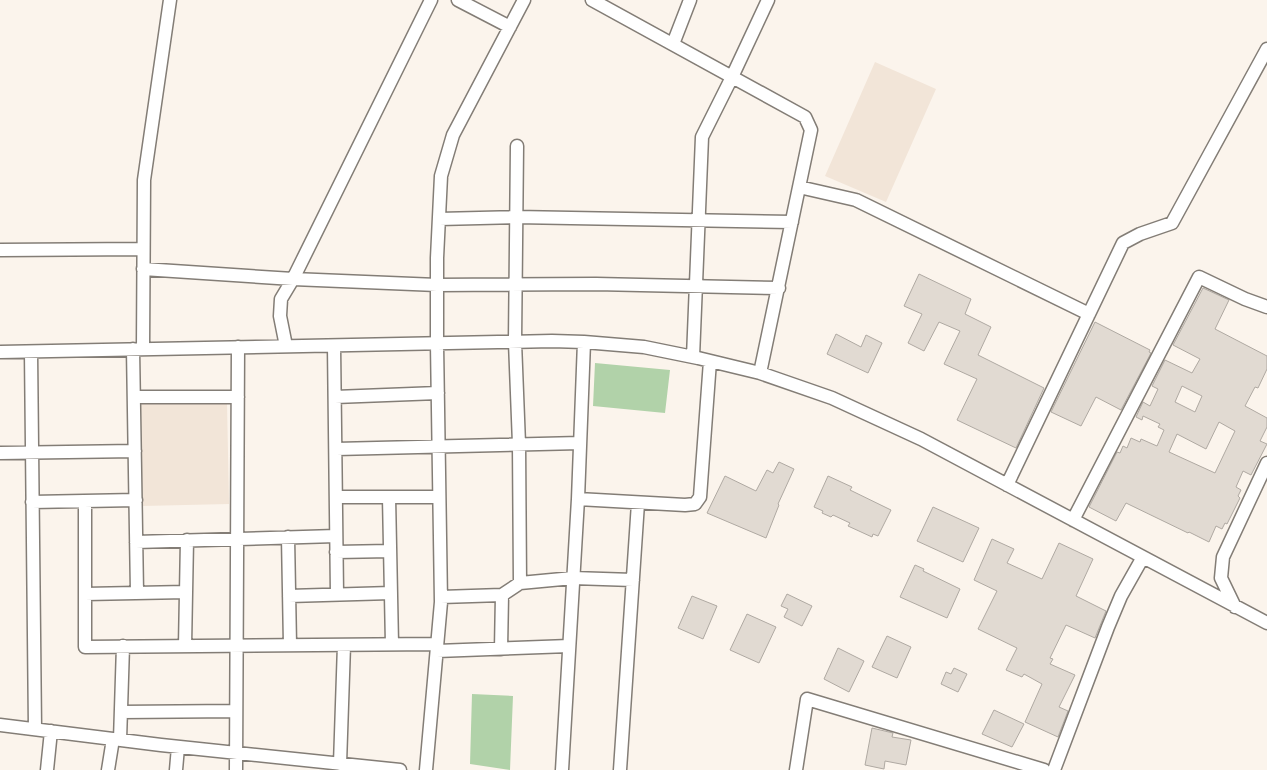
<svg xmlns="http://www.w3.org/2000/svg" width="1267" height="770" font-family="'Open Sans',sans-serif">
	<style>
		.built { fill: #f2e5d8 }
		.green { fill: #b1d2a9 }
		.building { fill: #e1dad2; stroke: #afa9a2; fill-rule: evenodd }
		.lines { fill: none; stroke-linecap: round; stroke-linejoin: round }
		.minor-casing { stroke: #837d76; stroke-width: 15 }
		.minor { stroke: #fff; stroke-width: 12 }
	</style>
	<rect width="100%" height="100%" fill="#fbf4ec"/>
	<path class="built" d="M 875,62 L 936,89 L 886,202 L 825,176 Z
		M 227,402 L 229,504 L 142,506 L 140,404 Z"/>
	<path class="green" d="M 595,363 L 670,370 L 665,413 L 593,406 Z
		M 472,694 L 513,696 L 510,770 L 470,764 Z"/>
	<path class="building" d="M 919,274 L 971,299 L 965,314 L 991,327 L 978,355 L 1044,388 L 1016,448 L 957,420 L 977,379 L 944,364 L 960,331 L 939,322 L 924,351 L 908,343 L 922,314 L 904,306 Z
		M 1203,288 L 1229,300 L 1215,329 L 1267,356 L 1267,369 L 1258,388 L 1255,387 L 1245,406 L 1267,418 L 1267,427 L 1260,441 L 1267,444 L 1251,475 L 1243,471 L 1236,487 L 1241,490 L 1238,496 L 1240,498 L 1227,524 L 1225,523 L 1222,529 L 1216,526 L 1209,542 L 1189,532 L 1188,533 L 1126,503 L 1116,521 L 1089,507 L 1117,452 L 1120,453 L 1123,446 L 1127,448 L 1131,438 L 1140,442 L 1141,439 L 1157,446 L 1164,430 L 1158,427 L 1160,424 L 1143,416 L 1142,420 L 1136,417 L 1143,402 L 1150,406 L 1158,389 L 1152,386 L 1165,360 L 1192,373 L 1200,359 L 1173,345 ZM 1182,386 L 1202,396 L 1195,412 L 1175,402 ZM 1219,422 L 1235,431 L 1215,473 L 1169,452 L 1177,434 L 1206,449 Z
		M 1095,322 L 1150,350 L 1149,352 L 1151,353 L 1121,410 L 1096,397 L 1081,426 L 1051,412 Z
		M 836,334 L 861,347 L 866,335 L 882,343 L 868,373 L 827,354 Z
		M 779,462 L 794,469 L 778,504 L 779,505 L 766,538 L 707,513 L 725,476 L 756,491 L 767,470 L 773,473 Z
		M 828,476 L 852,487 L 850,490 L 891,510 L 878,536 L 873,534 L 872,537 L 848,526 L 850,523 L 833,515 L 831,517 L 822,513 L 823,511 L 814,507 Z
		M 933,507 L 979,528 L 963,562 L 917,541 Z
		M 992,539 L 1014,549 L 1007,563 L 1042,579 L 1059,543 L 1093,559 L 1076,596 L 1106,611 L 1095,638 L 1066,625 L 1050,658 L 1053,659 L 1050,664 L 1075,675 L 1059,707 L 1068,711 L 1058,737 L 1025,722 L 1042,684 L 1024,674 L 1022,677 L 1006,670 L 1017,648 L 978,629 L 997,591 L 974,580 Z
		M 915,565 L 924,569 L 923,571 L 960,589 L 947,618 L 900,597 Z
		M 787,594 L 812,606 L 802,626 L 784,617 L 788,609 L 781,606 Z
		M 692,596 L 717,606 L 703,639 L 678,628 Z
		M 747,614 L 776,627 L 759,663 L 730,650 Z
		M 887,636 L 911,647 L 897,678 L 872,667 Z
		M 838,648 L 864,661 L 849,692 L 824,679 Z
		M 954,668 L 967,674 L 958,692 L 941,684 L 946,672 L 951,674 Z
		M 994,710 L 1024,724 L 1012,747 L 982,734 Z
		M 872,728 L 893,733 L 892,737 L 911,740 L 906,765 L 885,761 L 884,769 L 865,765 Z"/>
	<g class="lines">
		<defs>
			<path id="minor" d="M 458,0 L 510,27
				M 592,0 L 805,117 L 811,130 L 760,373
				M 673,44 L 690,0
				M 517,146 L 515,342 L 519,444 L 520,583
				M 799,187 L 856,200 L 1089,314
				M 439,219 L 516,217 L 792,222
				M 0,250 L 143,249
				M 143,269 L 293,279 L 437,285 L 596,284 L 779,288
				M 286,346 L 280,316 L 281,299 L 293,279 L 431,0
				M 334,346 L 337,594
				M 143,348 L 144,180 L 170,0
				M 133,349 L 137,593
				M 0,352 L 552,341 L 584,342 L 644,347 L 698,358 L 760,373 L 832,398 L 921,439 L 1267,623
				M 31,352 L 35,729
				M 693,357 L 702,137 L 732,77 L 768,0
				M 135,397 L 238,397
				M 335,397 L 438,393
				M 336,449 L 580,443
				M 0,453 L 135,451
				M 1007,485 L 1123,243 L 1140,234 L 1172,223 L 1267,49
				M 336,497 L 439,497
				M 389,497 L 392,644
				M 578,499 L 685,505 L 695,504 L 700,497 L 710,361
				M 85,501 L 85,647 L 437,644
				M 32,502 L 136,500
				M 1073,520 L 1199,277 L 1245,299 L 1267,307
				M 288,537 L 290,645
				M 136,542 L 336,536
				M 336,552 L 390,551
				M 85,594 L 186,592
				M 289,596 L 391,593
				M 441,597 L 502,595 L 520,583 L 573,578 L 633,580
				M 1235,607 L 1221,578 L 1223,557 L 1267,463
				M 185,646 L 187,540
				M 501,649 L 502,595
				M 437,651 L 569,646
				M 121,712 L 236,711
				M 0,725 L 161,745 L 400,770
				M 120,740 L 123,646
				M 340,764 L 344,645
				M 47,770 L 51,731
				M 108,770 L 113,739
				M 176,770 L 178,747
				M 236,770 L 238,347
				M 426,770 L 441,602 L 437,344 L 437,258 L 441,176 L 453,135 L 524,0
				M 562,770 L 578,499 L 584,342
				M 620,770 L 638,503
				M 796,770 L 807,699 L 1044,770
				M 1054,770 L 1108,627 L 1121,596 L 1143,557"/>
		</defs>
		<use href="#minor" class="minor-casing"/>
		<use href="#minor" class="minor"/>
	</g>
</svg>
